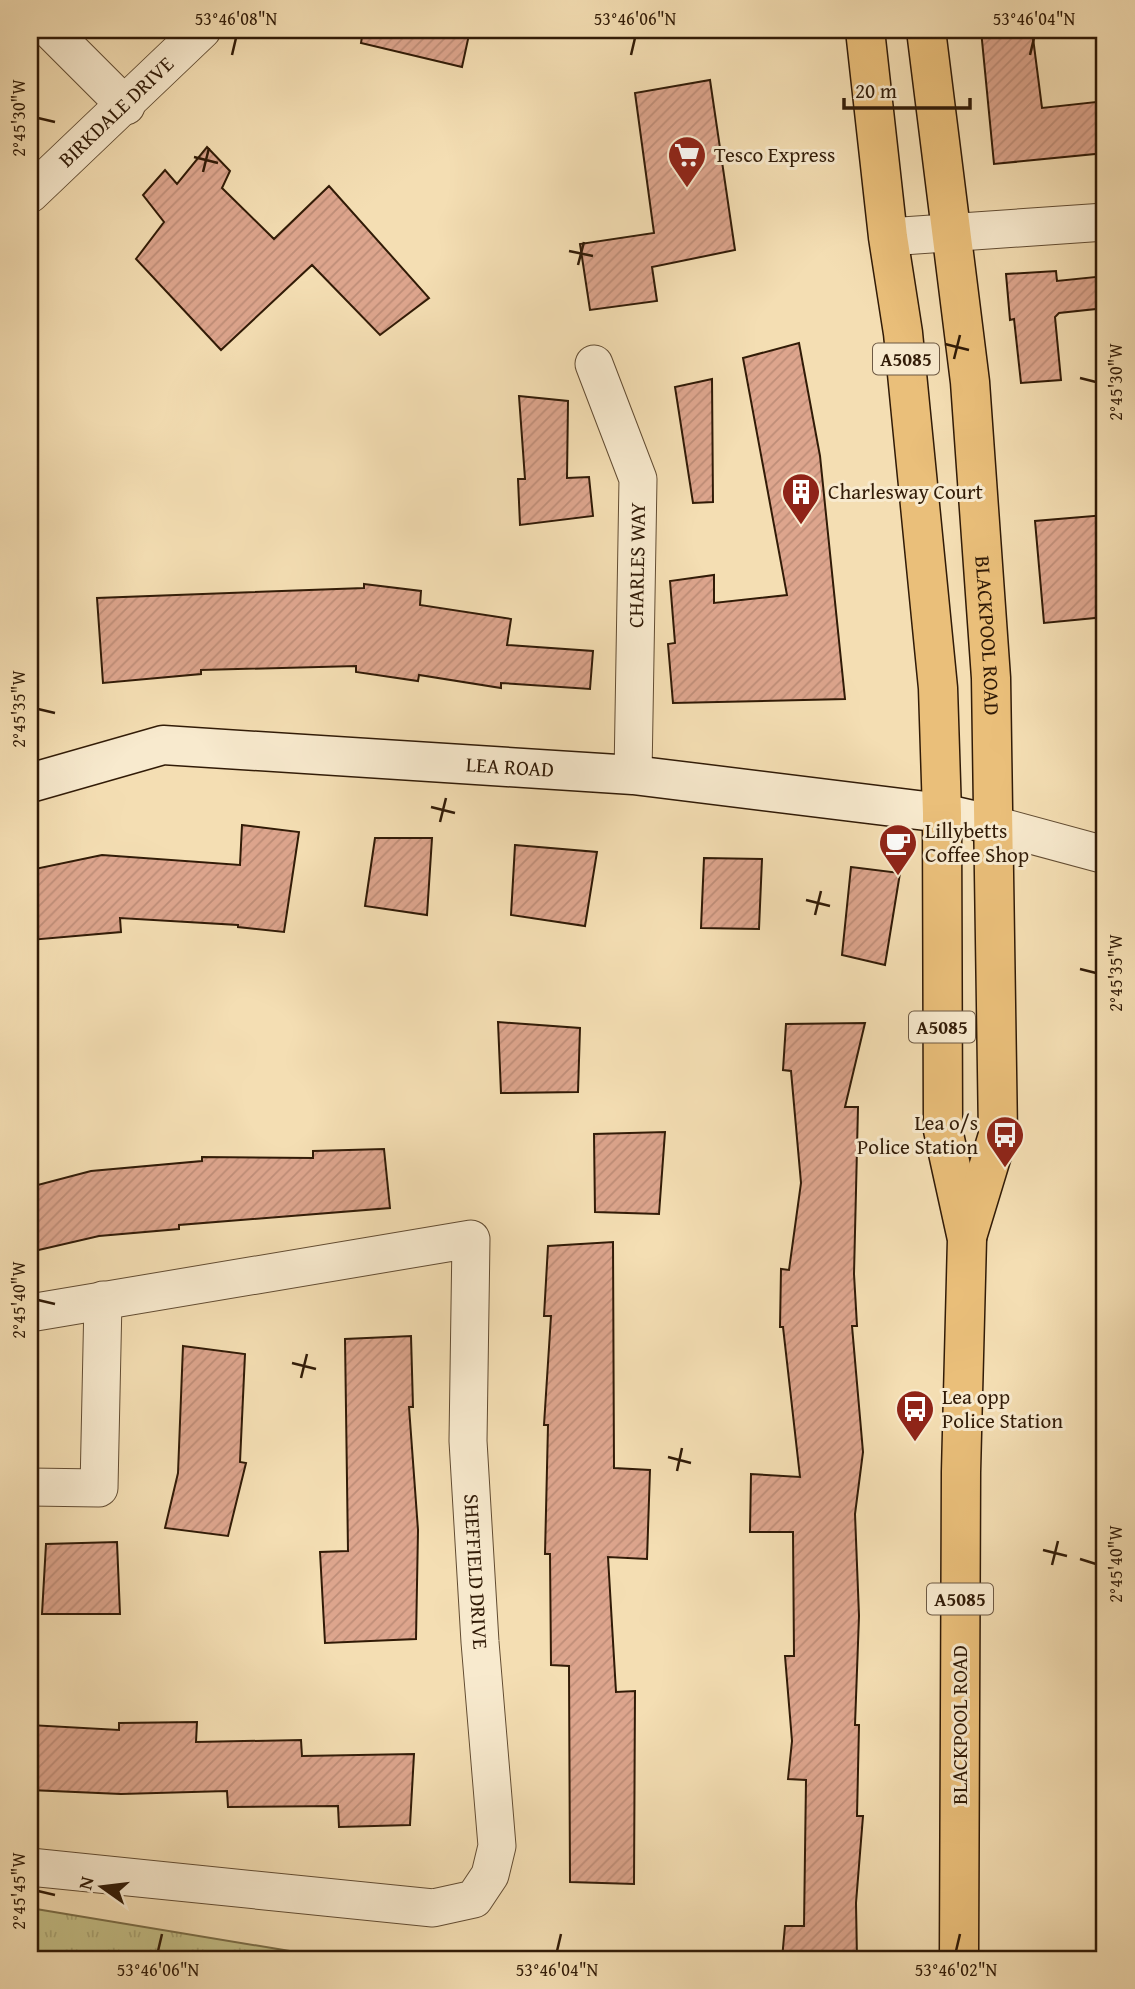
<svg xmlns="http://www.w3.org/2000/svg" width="1135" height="1989" font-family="'Gentium Book Plus',serif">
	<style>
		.park { fill: url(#park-tufts); stroke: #7a6d47; stroke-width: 2 }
		.building { fill: url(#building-hatch); stroke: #311b07; stroke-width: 2 }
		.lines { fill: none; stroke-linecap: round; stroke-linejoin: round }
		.street-casing { stroke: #624c32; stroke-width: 39 }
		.secondary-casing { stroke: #311b07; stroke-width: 41 }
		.highway-casing { stroke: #311b07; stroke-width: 41 }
		.street { stroke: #f8eace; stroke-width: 37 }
		.secondary { stroke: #f8eace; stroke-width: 38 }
		.highway { stroke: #eabf7a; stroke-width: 38 }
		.ticks { fill: none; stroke: #311b07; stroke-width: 2.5 }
		.labels { text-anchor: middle; stroke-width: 6; stroke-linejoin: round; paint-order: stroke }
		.shield { fill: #f8eace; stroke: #6d5943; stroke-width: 2 }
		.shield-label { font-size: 19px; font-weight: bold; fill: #311b07 }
		.street-label { font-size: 21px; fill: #311b07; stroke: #f8eace }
		.poi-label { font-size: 21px; fill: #311b07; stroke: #f8eace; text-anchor: start }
		.neatline { fill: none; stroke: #311b07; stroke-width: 2.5 }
		.ticks-label { font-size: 18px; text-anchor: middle; fill: #311b07 }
	</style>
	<defs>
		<pattern id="park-tufts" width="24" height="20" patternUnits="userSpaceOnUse" patternTransform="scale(1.75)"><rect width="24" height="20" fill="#c4bf87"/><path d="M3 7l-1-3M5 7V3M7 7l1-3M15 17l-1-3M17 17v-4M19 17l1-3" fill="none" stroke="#a9a473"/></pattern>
		<pattern id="building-hatch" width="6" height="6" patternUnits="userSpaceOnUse" patternTransform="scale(1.75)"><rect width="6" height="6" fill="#dda58d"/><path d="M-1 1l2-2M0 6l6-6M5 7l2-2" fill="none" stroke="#be8d78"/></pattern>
	</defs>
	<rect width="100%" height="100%" fill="#f4deb3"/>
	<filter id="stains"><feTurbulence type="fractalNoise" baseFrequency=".00286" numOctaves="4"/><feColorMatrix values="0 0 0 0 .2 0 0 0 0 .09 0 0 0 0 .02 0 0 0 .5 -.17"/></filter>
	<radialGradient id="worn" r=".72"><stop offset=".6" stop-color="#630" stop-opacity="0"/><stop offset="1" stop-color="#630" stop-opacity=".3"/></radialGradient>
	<path class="park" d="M 30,1908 L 338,1959 L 30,1959 Z"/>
	<path class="building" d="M 363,30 L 470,30 L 462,67 L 361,43 Z
		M 981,30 L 1032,30 L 1042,108 L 1105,101 L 1105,153 L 994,164 Z
		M 710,80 L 735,250 L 652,267 L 657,301 L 590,310 L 580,244 L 654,233 L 635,93 Z
		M 207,147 L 230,171 L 222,188 L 274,239 L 329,186 L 429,298 L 380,335 L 312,265 L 221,350 L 136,259 L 164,222 L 143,195 L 165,170 L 177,184 Z
		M 1056,271 L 1057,281 L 1105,276 L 1105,308 L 1059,313 L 1055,317 L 1061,380 L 1021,383 L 1014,319 L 1010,320 L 1006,274 Z
		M 799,343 L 820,456 L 845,699 L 673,703 L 668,644 L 675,643 L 670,581 L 714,575 L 714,603 L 787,595 L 743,358 Z
		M 712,379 L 713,502 L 693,503 L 675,387 Z
		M 519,396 L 568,401 L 567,478 L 589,477 L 593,516 L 520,525 L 518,479 L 525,479 Z
		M 1105,515 L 1105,617 L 1044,623 L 1035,521 Z
		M 364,584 L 421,591 L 420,605 L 511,619 L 507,645 L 593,651 L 590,689 L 501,683 L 501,688 L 419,675 L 418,681 L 356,672 L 356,666 L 201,670 L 201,674 L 103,683 L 97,598 L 364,588 Z
		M 242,825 L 299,832 L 284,932 L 238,927 L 238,925 L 120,918 L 121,932 L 30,940 L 30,870 L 102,855 L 240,865 Z
		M 375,838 L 432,838 L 427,915 L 365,906 Z
		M 515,845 L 597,852 L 585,926 L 511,915 Z
		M 704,858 L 762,859 L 759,929 L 701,928 Z
		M 851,867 L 900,873 L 885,965 L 842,955 Z
		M 498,1022 L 580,1028 L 578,1092 L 501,1093 Z
		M 865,1023 L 845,1107 L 858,1107 L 854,1274 L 857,1326 L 852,1326 L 863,1452 L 855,1514 L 859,1616 L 855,1725 L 859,1725 L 857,1816 L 863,1816 L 856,1903 L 857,1959 L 782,1959 L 785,1926 L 804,1926 L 806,1780 L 788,1779 L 792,1741 L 785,1656 L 794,1656 L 793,1532 L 750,1532 L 751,1474 L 800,1477 L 783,1327 L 780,1327 L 781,1269 L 789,1270 L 801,1183 L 791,1071 L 783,1070 L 786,1024 Z
		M 665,1132 L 659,1214 L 595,1212 L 594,1134 Z
		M 384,1149 L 390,1208 L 179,1225 L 179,1229 L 99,1236 L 30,1252 L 30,1187 L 91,1171 L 202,1161 L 202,1157 L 313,1158 L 313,1151 Z
		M 613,1242 L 614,1468 L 650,1470 L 647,1559 L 608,1557 L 616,1692 L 635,1691 L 634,1884 L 570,1882 L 569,1666 L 551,1665 L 550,1554 L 545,1554 L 548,1425 L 544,1425 L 551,1316 L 544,1316 L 548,1246 Z
		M 411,1336 L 413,1407 L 409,1407 L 418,1530 L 416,1639 L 325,1643 L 320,1552 L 348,1551 L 345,1339 Z
		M 183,1346 L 245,1354 L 240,1462 L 246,1463 L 228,1536 L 165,1528 L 178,1473 Z
		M 117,1542 L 120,1614 L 42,1614 L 46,1544 Z
		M 197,1722 L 196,1742 L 301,1740 L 302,1756 L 414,1754 L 410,1825 L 339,1827 L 338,1806 L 228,1807 L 227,1791 L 121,1794 L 30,1790 L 30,1725 L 119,1730 L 119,1723 Z"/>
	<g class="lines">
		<defs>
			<g id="street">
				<path d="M 50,30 L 126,106"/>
				<path id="s1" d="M 30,194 L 202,30"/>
				<path d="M 888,237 L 1105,222"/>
				<path d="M 594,364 L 638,479 L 633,775"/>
				<path d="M 994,825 L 1105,855"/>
				<path id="s2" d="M 30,1313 L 471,1239 L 468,1441 L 480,1642 L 497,1846 L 490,1875 L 474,1899 L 433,1908 L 30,1867"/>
				<path d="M 30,1487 L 99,1488 L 103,1300"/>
			</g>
			<g id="secondary">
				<path id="s3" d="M 30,783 L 163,745 L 633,775 L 942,813 L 994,825"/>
			</g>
			<g id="highway">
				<path d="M 865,30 L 888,237 L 903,333 L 938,688 L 942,813 L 943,1130 L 967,1239 L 961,1472 L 959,1959"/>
				<path id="s4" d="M 926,30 L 970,382 L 991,678 L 998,1135 L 967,1237"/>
			</g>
		</defs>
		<use href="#street" class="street-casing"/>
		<use href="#secondary" class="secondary-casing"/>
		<use href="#highway" class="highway-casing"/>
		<use href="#street" class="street"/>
		<use href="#secondary" class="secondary"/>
		<use href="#highway" class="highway"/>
	</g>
	<path class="ticks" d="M 232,55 L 236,38M 631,55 L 635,38M 1030,55 L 1034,38M 38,118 L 55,122M 194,157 L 218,163M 203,172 L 209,148M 569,251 L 593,256M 578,265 L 584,242M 945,344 L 969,350M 954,359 L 960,335M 1080,378 L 1096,382M 38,709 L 55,713M 431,807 L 455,813M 440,822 L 446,798M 806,900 L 830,906M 815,915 L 821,891M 1080,969 L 1096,973M 38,1300 L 55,1304M 292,1363 L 316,1369M 301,1378 L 307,1354M 668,1457 L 691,1463M 677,1471 L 682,1448M 1043,1550 L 1067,1556M 1080,1559 L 1096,1564M 1052,1565 L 1058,1541M 38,1891 L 55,1895M 158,1951 L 162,1934M 557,1951 L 561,1934M 956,1951 L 960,1934"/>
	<defs>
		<symbol id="supermarket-pin" viewBox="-11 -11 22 30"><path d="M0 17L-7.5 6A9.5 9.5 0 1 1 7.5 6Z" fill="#8f2418" stroke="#f8eace"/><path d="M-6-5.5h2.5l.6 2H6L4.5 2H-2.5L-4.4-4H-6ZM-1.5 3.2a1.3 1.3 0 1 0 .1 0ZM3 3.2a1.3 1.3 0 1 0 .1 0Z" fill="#fff"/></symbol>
		<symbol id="building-pin" viewBox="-11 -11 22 30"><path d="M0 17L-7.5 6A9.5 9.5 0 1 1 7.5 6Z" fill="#8f2418" stroke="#f8eace"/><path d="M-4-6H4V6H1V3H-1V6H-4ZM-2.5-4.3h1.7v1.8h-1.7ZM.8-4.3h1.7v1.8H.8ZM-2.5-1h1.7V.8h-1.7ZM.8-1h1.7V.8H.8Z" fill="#fff"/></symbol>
		<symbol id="cafe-pin" viewBox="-11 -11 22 30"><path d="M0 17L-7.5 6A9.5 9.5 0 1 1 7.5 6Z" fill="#8f2418" stroke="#f8eace"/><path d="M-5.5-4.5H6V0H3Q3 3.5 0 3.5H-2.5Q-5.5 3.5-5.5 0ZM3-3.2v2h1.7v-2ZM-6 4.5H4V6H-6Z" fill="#fff"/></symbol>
		<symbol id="bus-pin" viewBox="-11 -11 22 30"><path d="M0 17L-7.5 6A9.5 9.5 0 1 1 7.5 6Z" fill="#8f2418" stroke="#f8eace"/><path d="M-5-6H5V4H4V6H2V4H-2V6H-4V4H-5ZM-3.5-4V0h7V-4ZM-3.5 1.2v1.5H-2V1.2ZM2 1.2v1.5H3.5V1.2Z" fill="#fff"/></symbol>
	</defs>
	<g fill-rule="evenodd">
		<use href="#supermarket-pin" x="665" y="133" width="44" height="60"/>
		<use href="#building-pin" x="779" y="470" width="44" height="60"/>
		<use href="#cafe-pin" x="876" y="821" width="44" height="60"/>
		<use href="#bus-pin" x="983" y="1113" width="44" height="60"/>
		<use href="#bus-pin" x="893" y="1387" width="44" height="60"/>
	</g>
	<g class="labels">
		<g class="shield">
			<rect x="873" y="343.5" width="66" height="31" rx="5"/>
			<rect x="909" y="1011.5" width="66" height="31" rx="5"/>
			<rect x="927" y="1583.5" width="66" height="31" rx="5"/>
		</g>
		<g class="shield-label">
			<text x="906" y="366">A5085</text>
			<text x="942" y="1034">A5085</text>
			<text x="960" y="1606">A5085</text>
		</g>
		<g class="street-label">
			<text dy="7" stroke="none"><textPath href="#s1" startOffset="119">BIRKDALE DRIVE</textPath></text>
			<text transform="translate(637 565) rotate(-89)" y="7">CHARLES WAY</text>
			<text dy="7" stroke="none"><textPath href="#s4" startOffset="609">BLACKPOOL ROAD</textPath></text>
			<text dy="7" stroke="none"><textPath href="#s3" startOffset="486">LEA ROAD</textPath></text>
			<text dy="7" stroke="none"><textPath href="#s2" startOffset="780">SHEFFIELD DRIVE</textPath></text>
			<text transform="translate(960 1725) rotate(-90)" y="7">BLACKPOOL ROAD</text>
		</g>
		<g class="poi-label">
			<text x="714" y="162">Tesco Express</text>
			<text x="828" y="499">Charlesway Court</text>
			<text x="925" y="838">Lillybetts<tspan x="925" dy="24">Coffee Shop</tspan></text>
			<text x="978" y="1130" text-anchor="end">Lea o/s<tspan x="978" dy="24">Police Station</tspan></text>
			<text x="942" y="1404">Lea opp<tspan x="942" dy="24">Police Station</tspan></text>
		</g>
	</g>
	<rect width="1135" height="1989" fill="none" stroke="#f4deb3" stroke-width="77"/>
	<g transform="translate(102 1887) rotate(284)" stroke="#f8eace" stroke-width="5" paint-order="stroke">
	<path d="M0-5L12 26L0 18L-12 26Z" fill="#311b07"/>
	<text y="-10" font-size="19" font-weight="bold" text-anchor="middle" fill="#311b07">N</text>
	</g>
	<path d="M844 98v10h126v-10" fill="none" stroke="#311b07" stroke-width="3.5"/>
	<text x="855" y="98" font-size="21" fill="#311b07" stroke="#f8eace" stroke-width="5" paint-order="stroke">20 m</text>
	<rect x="38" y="38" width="1058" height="1913" class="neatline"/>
	<g class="ticks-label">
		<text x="236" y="25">53°46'08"N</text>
		<text x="635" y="25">53°46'06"N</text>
		<text x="1034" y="25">53°46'04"N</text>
		<text transform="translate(19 118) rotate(-90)" y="6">2°45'30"W</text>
		<text transform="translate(1116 382) rotate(-90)" y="6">2°45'30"W</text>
		<text transform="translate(19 709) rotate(-90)" y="6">2°45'35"W</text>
		<text transform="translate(1116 973) rotate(-90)" y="6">2°45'35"W</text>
		<text transform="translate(19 1300) rotate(-90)" y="6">2°45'40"W</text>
		<text transform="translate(1116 1564) rotate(-90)" y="6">2°45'40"W</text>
		<text transform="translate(19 1891) rotate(-90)" y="6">2°45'45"W</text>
		<text x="158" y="1976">53°46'06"N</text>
		<text x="557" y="1976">53°46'04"N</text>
		<text x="956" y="1976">53°46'02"N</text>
	</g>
	<rect width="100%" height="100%" filter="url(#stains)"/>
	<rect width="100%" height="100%" fill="url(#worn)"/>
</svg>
